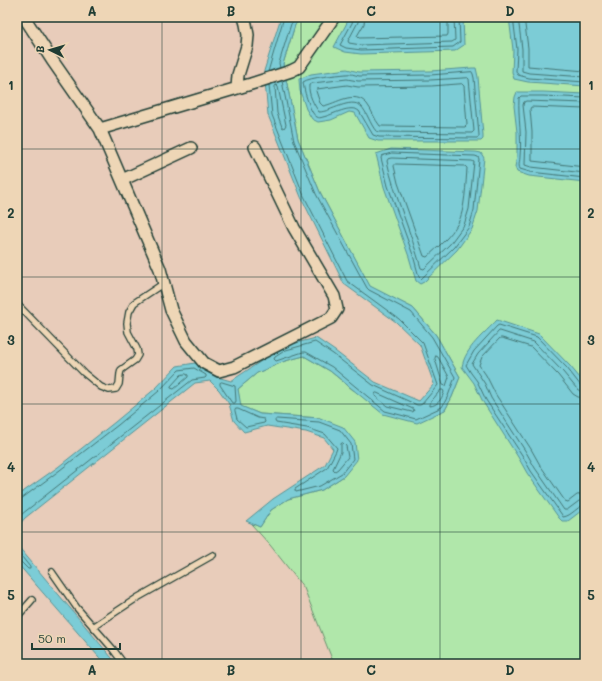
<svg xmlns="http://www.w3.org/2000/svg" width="602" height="681" font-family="Mali,sans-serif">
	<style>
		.green { fill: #b0e7aa; stroke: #68926f }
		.water { fill: #7bccd6; stroke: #569395 }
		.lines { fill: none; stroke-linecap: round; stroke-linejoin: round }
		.shore { stroke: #447675; stroke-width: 1 }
		.service-casing { stroke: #1f3d34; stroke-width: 8 }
		.minor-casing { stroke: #1f3d34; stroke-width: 14 }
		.service { stroke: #eed6b6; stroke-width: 5.5 }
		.minor { stroke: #eed6b6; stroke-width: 11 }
		.grid { fill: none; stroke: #1f3d34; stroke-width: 1; stroke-opacity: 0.55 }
		.neatline { fill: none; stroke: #1f3d34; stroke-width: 1.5 }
		.grid-label { font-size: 13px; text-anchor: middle; font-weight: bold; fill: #1f3d34 }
	</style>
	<rect width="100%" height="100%" fill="#e8ccba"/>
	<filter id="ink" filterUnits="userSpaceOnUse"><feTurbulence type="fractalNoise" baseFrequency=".025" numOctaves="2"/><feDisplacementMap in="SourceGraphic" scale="8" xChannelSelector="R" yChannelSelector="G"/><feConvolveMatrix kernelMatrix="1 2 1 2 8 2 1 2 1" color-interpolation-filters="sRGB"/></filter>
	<g filter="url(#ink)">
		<path class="green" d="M 301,17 L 585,17 L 585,664 L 334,664 L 304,588 L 270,545 L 252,525 L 253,524 L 260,527 L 271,510 L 288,499 L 322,490 L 344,476 L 320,418 L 260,414 L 240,406 L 238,389 L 257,373 L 285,361 L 304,356 L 330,371 L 353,390 L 445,410 L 452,397 L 460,377 L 436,335 L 413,308 L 370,287 L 320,192 L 298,139 L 283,64 L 295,25 Z"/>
		<path class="water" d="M 281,17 L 301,17 L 295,25 L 283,64 L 298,139 L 320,192 L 370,286 L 413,308 L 436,335 L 460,377 L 452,397 L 445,410 L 417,423 L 383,414 L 330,371 L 304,356 L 285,361 L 257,373 L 238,389 L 241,406 L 260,414 L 320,418 L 343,427 L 355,442 L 357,460 L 344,476 L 322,490 L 288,499 L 271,510 L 260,527 L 246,521 L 273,499 L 325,465 L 333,449 L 324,438 L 306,432 L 267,426 L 244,432 L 234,421 L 229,404 L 219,390 L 210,381 L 195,383 L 25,518 L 17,527 L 17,496 L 58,467 L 115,422 L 156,388 L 177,366 L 195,363 L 217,377 L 231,381 L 284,346 L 316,338 L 335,351 L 375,382 L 419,401 L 434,384 L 420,345 L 396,322 L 344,284 L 301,197 L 268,115 L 264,71 Z
			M 350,17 L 463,17 L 464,45 L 455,51 L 361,54 L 345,52 L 334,47 Z
			M 509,17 L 585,17 L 585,86 L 528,82 L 514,79 L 512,72 L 513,50 Z
			M 472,68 L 476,68 L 478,77 L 483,135 L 483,139 L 481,141 L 378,141 L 369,138 L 355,113 L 349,112 L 331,120 L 318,122 L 312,119 L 306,109 L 300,91 L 299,79 L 311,74 L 347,69 L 359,72 L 430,71 Z
			M 517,92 L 543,92 L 585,94 L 585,182 L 529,176 L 517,172 L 515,167 L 517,156 L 517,132 L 514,106 L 515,97 Z
			M 391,149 L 476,152 L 481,153 L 484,158 L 478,211 L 472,229 L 457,250 L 424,282 L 420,284 L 416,281 L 409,257 L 384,187 L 376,154 Z
			M 497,320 L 539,334 L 570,366 L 585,384 L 585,508 L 568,521 L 562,521 L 559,518 L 527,473 L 518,457 L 483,402 L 474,383 L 462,367 C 465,348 484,334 497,320 Z
			M 17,540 L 17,545 L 117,664 L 105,664 L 17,563 Z"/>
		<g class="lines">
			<path class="shore" d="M 354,17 L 352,23 L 340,45 L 346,48 L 361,50 L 453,47 L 460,42 L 459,17
				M 359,17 L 358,22 L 348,41 L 349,43 L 361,45 L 452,42 L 455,40 L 454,17
				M 365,17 L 364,24 L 357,36 L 359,38 L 447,36 L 448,34 L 448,17
				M 513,17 L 517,49 L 516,71 L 518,75 L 529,78 L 585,82
				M 518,17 L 522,49 L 522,71 L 529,73 L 585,77
				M 524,17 L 528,48 L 528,66 L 585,71
				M 280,68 L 279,63 L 291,24 L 296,17
				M 268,72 L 284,17
				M 472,72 L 473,74 L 474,78 L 479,135 L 479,137 L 477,138 L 379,137 L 373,135 L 359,111 C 350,104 333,115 323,117 C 320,118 319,118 317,117 C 313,115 310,108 309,104 C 306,97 304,90 303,82 C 310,77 337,75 346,74 C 350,73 355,75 359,76 L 430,75 Z
				M 468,78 L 469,79 L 474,131 L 472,133 L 380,132 L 376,131 C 370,124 367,112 361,106 C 350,97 331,112 319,112 C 314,105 308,94 309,85 L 313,83 L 347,79 L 358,81 L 430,80 Z
				M 462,84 L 464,86 L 467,125 L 465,127 L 380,126 C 374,119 372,110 367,104 C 354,89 336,104 323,106 L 320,103 L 316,91 L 317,89 L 347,85 L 358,87 L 431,86 Z
				M 269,85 L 272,115 L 304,196 L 347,281 L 399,319 L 423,343 L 438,385 L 422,404 L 420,405 L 417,405 L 373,385 L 333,354 L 315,342 L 286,350 L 275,357 L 274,359 L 276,361 L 303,352 L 306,352 L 332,367 L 385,411 L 416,419 L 442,407 L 448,396 L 455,377 L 432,337 L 411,312 L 369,290 L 367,288 L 316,194 L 294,141 L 282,81
				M 276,85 L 278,87 L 286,125 L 284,128 L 282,127 L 277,113 L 275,87 Z
				M 585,98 L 543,96 L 521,96 L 519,98 C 518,118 522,137 520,156 C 520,161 518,165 520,169 L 530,172 L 585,178
				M 585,103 L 526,101 L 524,102 L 523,105 L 526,132 L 525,165 L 531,167 L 585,173
				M 585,109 L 531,107 L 530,109 L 532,132 L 532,161 L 585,167
				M 392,153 L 475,156 L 478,157 L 479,159 L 474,210 L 469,227 L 454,247 L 421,279 L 419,277 L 413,255 L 388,186 L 381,158 L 382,156 Z
				M 392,158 L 472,161 L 474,162 L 469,209 L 464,225 L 450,244 L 424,269 L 421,268 C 411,232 395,198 387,161 L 388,159 Z
				M 396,164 L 465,166 L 467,168 C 466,182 465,211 458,223 C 451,236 438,247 427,257 L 424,256 L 398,183 L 394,166 Z
				M 436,356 L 438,357 L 449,377 L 446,386 L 443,385 L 435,359 Z
				M 186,374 L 188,375 L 188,377 L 174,389 L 171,388 L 171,386 L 181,375 Z
				M 222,382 L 235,386 L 236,401 L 235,403 L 232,403 L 220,385 L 220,383 Z
				M 585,387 L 581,386 L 567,368 L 537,337 L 499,325 L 497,326 L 474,351 L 466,365 L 471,373 L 477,381 L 486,400 L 522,455 L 531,471 L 562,515 L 563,517 C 572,516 577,506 585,505
				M 441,390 L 443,390 L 444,392 C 441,400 438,405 430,406 L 430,403 Z
				M 585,392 L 580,391 L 577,389 L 563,372 L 534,342 L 500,331 L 499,331 L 478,354 L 472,364 L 485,384 L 491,398 L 526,452 L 535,468 L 564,510 L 567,510 L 579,501 L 585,500
				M 377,393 L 413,409 L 414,411 L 412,412 L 387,406 L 375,396 L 375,394 Z
				M 585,398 L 578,397 L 573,394 L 558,375 L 531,347 L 502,338 L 500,338 L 482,357 L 479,365 L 486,375 L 496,395 L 531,449 L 540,465 L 565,501 L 568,502 L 577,495 L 585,494
				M 236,409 L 238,409 L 258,418 L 264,419 L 265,422 L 264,423 L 246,427 L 237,419 L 235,411 Z
				M 277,419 L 319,422 L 340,430 L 351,444 L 353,459 L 342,473 L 320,486 L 296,492 L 295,490 L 295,489 L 327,468 L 336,451 L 337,448 L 325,434 L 307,428 L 276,423 L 275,421 Z
				M 343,443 L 346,446 L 348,457 L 338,469 L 335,471 L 333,469 L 341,452 L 341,444 Z
				M 17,499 L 21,499 L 60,470 L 118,425 L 159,391 L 179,370 L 194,368 L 206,375 L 206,377 L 205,378 L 192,380 L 22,514 L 17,521
				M 17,551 L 30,567 L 30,569 L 28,569 L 21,562 L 17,561"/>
			<defs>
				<path id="service" d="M 17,304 L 84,373 L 101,387 L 109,390 L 116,389 L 119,384 L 120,374 L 121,370 L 135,360 L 138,355 L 137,349 L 128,332 L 127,323 L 129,312 L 134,303 L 164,283
					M 52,572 L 77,608 L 112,648 L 124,664
					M 17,617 L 32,600
					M 93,627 L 137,598 L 213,555"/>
				<path id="minor" d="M 24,17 L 52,60 L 100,129 L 160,269 L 171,310 L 186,341 L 204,363 L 219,371 L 234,367 L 331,318 L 337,309 L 334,296 L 294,228 L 255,147
					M 237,88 L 238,75 L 247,46 L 248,35 L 246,24 L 244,17
					M 100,129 L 251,84 L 291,71 L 299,67 L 334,17
					M 122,180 L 191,148"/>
			</defs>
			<use href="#service" class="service-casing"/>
			<use href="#minor" class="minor-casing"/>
			<use href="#service" class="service"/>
			<use href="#minor" class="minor"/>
		</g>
	</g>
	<path class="grid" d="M 162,17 L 162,664M 301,17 L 301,664M 440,17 L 440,664M 17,149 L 585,149M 17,277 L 585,277M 17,404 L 585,404M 17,532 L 585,532"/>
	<rect width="602" height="681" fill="none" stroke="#eed6b6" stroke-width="44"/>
	<g transform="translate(50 50) rotate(275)" stroke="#eed6b6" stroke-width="3" paint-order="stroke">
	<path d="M0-3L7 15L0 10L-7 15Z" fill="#1f3d34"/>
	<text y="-6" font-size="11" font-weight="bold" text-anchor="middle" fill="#1f3d34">B</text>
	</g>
	<path d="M32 643v6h88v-6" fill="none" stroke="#1f3d34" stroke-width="2"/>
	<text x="38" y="643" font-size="12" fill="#1f3d34" stroke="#eed6b6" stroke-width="3" paint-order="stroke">50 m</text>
	<rect x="22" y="22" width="558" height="637" class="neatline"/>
	<g class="grid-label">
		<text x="92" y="16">A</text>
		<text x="231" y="16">B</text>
		<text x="371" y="16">C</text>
		<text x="510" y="16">D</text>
		<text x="11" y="90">1</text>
		<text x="591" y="90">1</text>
		<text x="11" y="218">2</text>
		<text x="591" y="218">2</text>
		<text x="11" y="345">3</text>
		<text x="591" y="345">3</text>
		<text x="11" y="472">4</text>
		<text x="591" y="472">4</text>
		<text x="11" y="600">5</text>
		<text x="591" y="600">5</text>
		<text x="92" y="675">A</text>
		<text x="231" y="675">B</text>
		<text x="371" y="675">C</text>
		<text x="510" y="675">D</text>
	</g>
</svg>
